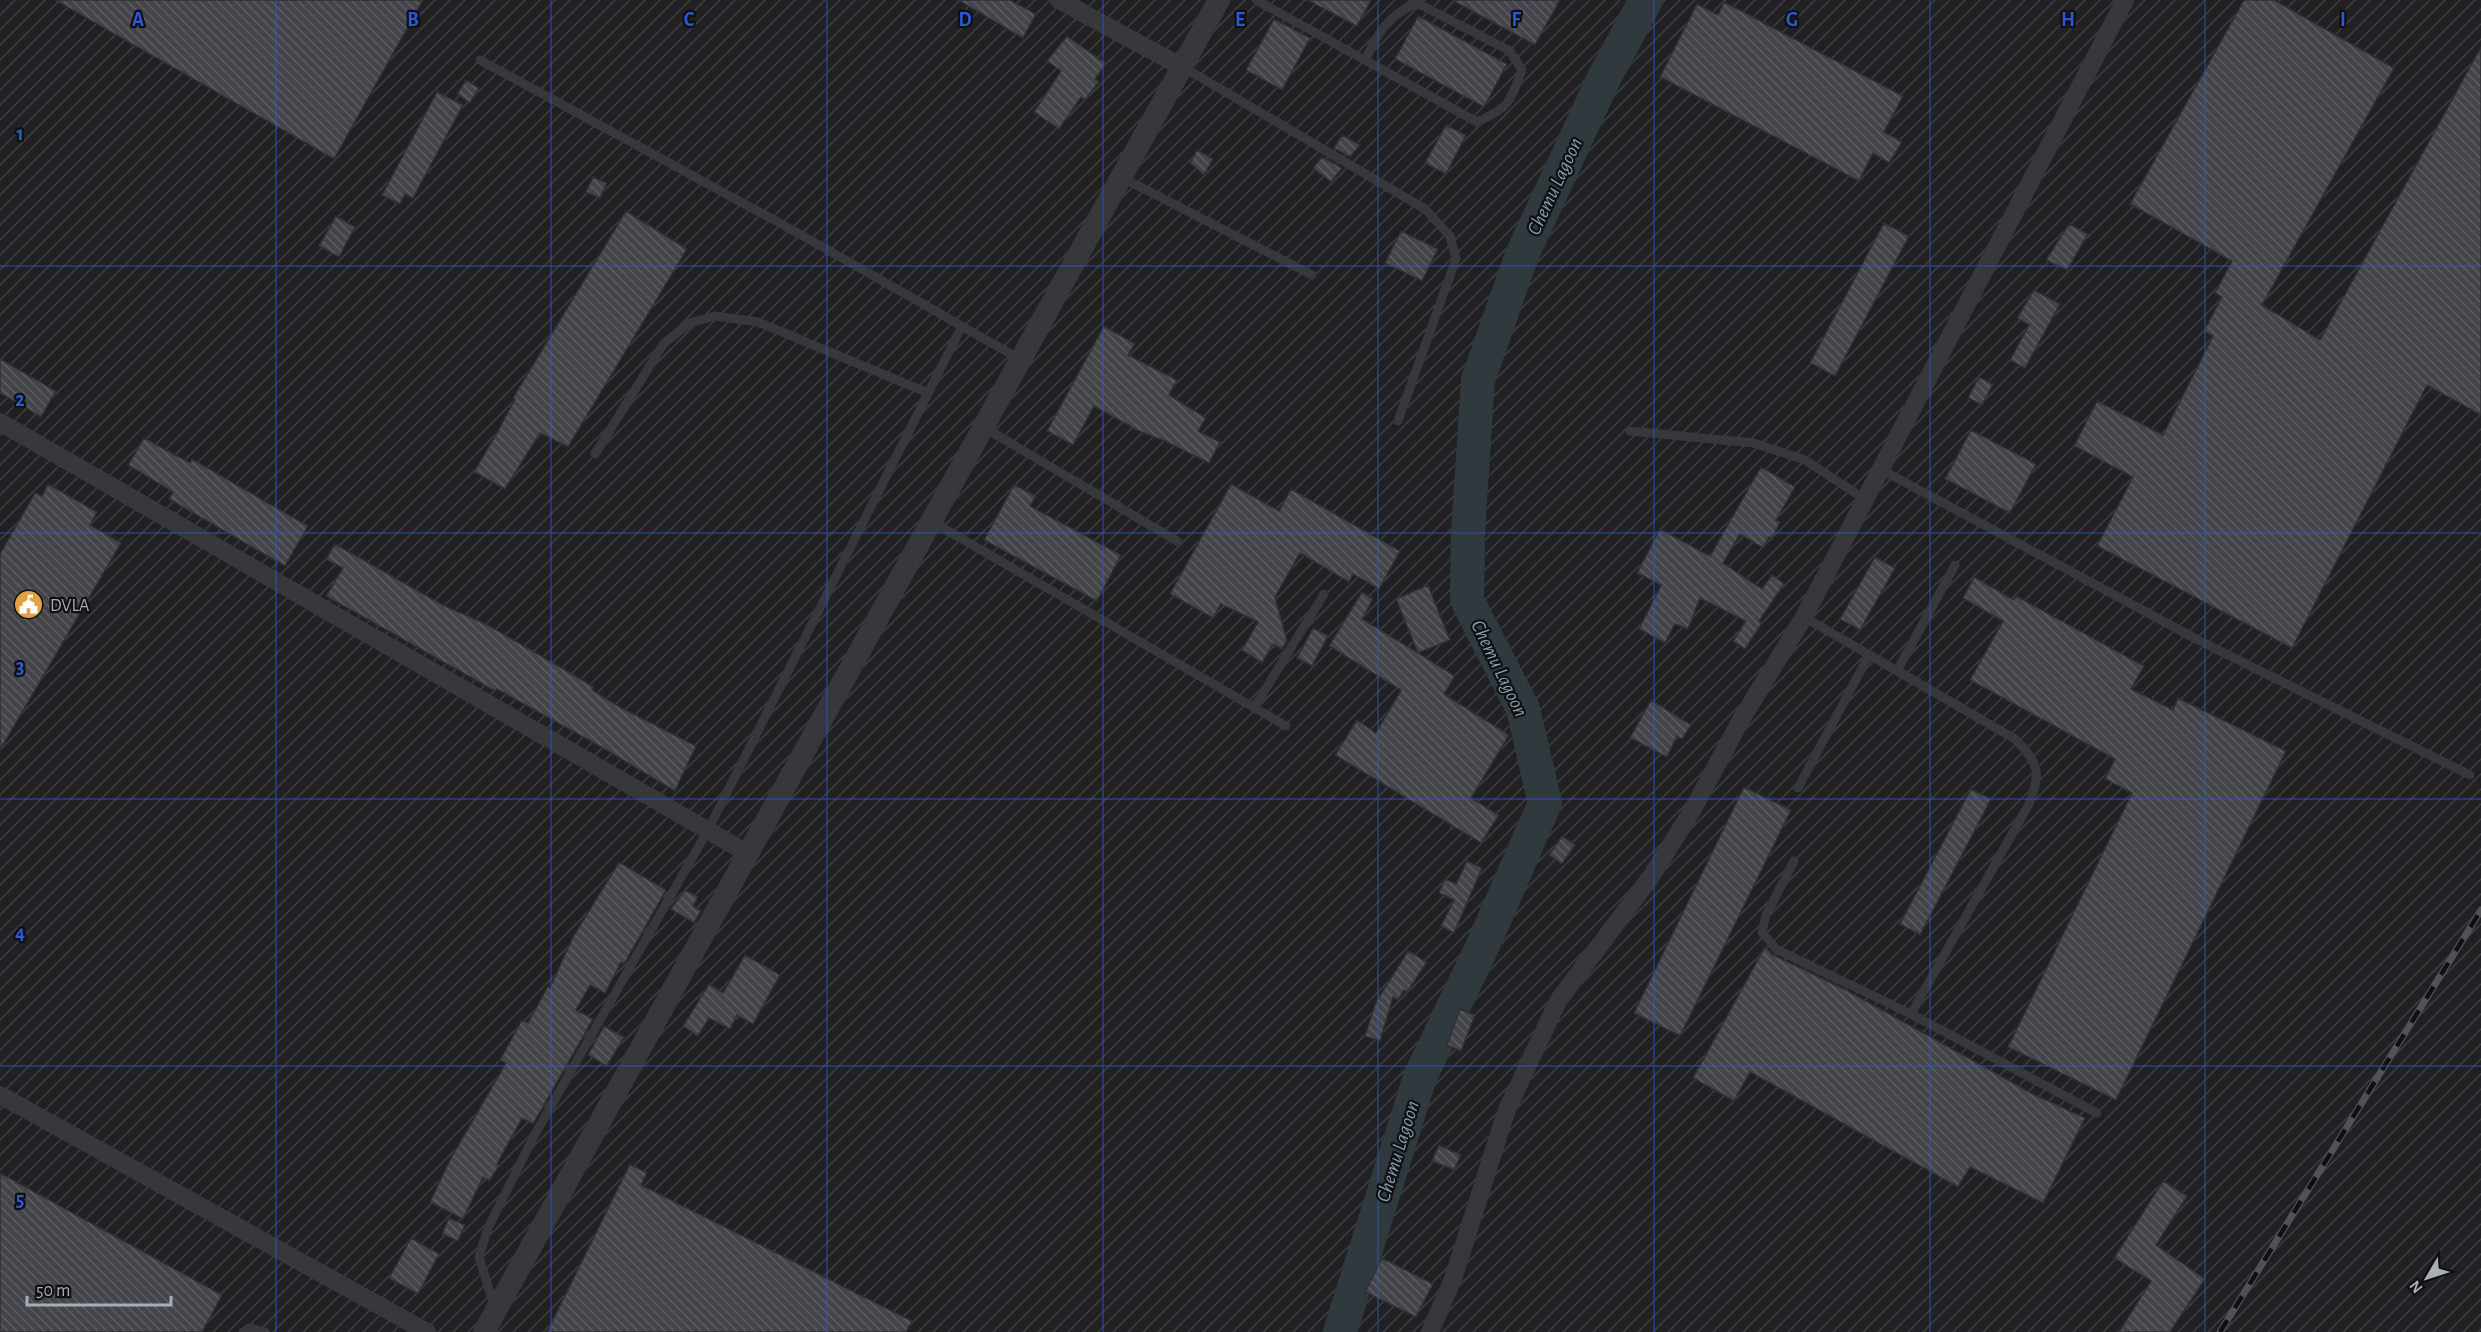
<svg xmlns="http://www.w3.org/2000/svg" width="2481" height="1332" font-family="'Alegreya Sans',sans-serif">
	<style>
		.industrial { fill: url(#industrial-furrows) }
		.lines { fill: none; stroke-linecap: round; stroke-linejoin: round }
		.river { stroke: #2f393e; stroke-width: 34 }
		.building { fill: url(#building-back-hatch); stroke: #2f3033; stroke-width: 1.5 }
		.service { stroke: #37383b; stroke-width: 9 }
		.minor { stroke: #37383b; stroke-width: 18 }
		.tertiary { stroke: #37383b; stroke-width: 22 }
		.rail-casing { stroke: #505256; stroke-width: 7 }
		.rail { stroke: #101012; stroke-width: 4.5; stroke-dasharray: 14; stroke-linecap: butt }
		.grid { fill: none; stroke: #2b58d5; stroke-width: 1.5; stroke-opacity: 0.55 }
		.labels { text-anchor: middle; stroke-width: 4.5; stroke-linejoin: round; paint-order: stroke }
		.poi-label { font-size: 18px; fill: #a8adb6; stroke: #101012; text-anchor: start }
		.water-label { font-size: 20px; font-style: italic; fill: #829dae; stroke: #101012 }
		.grid-label { font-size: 20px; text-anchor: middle; font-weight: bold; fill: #2b58d5; stroke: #101012; stroke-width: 4.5; stroke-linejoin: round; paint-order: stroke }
	</style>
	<defs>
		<pattern id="industrial-furrows" width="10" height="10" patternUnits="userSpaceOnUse" patternTransform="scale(1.5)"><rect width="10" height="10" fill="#212124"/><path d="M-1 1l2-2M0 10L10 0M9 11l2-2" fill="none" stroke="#3e3f42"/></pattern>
		<pattern id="building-back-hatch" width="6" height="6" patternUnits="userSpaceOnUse" patternTransform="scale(1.5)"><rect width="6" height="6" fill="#44454a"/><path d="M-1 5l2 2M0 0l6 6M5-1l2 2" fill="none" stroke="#5c5d62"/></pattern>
	</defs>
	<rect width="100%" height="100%" fill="#151517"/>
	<path class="industrial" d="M 0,0 L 2481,0 L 2481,1332 L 0,1332 Z"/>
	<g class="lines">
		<path class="river" d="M 1340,1332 L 1420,1077 L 1483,945 L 1545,803 L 1523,709 L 1467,600 L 1468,533 L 1478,380 L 1522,255 L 1604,78 L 1646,0"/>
	</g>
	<path class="building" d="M 55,0 L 423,0 L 334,159 Z
		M 958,0 L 1010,0 L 1036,14 L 1023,38 Z
		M 1307,0 L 1371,0 L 1357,26 Z
		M 1452,0 L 1560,0 L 1535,45 Z
		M 2244,0 L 2274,0 L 2394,68 L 2262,305 L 2320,340 L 2481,47 L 2481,415 L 2427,385 L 2292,648 L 2097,546 L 2133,477 L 2074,446 L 2097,401 L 2163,435 L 2213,336 L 2204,331 L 2222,297 L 2215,293 L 2232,261 L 2130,204 Z
		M 1724,2 L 1903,96 L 1884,132 L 1902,142 L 1889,163 L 1873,153 L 1859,181 L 1660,77 L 1697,4 L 1718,15 Z
		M 1418,16 L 1507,64 L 1484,107 L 1395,59 Z
		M 1274,19 L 1310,38 L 1282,90 L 1246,70 Z
		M 1067,36 L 1106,64 L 1095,79 L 1099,82 L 1085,100 L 1081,97 L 1059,129 L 1034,112 L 1061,71 L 1047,61 Z
		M 466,80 L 479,88 L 470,103 L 457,94 Z
		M 437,92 L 463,105 L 413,198 L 405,194 L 400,204 L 382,195 Z
		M 1446,125 L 1466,135 L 1446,174 L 1425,163 Z
		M 1342,135 L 1360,145 L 1350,157 L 1334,148 Z
		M 1197,150 L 1213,159 L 1204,175 L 1190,163 Z
		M 1322,157 L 1342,168 L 1331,182 L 1313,168 Z
		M 593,177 L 607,183 L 600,198 L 586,192 Z
		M 626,211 L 687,249 L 568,447 L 540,433 L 505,489 L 474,472 L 497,433 L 515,399 L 513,398 Z
		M 336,216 L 355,227 L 339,257 L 319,246 Z
		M 1884,223 L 1909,236 L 1835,376 L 1810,363 Z
		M 2069,224 L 2088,234 L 2067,270 L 2046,260 Z
		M 1401,231 L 1438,249 L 1422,281 L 1385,263 Z
		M 2034,290 L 2060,304 L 2025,368 L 2010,360 L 2029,325 L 2017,318 Z
		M 1104,326 L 1135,344 L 1128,355 L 1177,380 L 1169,395 L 1206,418 L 1198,431 L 1220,442 L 1209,463 L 1165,441 L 1139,431 L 1094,406 L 1073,445 L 1047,431 Z
		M 0,359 L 56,391 L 41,417 L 0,393 Z
		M 1979,377 L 1993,384 L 1982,405 L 1968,398 Z
		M 1971,430 L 2036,464 L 2010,513 L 1945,479 Z
		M 144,438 L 190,463 L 192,459 L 308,526 L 285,566 L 169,499 L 173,492 L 128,465 Z
		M 1761,467 L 1795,487 L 1776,520 L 1780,522 L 1772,538 L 1769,537 L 1763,548 L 1740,534 L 1723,563 L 1762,589 L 1772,575 L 1784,584 L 1759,621 L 1762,623 L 1745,649 L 1733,641 L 1746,621 L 1700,598 L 1688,629 L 1675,624 L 1665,643 L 1639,629 L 1661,585 L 1637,573 L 1660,529 L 1710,556 Z
		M 48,484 L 97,512 L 90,525 L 121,543 L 0,750 L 0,554 L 35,493 L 42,496 Z
		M 1231,484 L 1279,511 L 1291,489 L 1400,551 L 1379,589 L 1353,574 L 1349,582 L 1300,553 L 1275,597 L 1287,641 L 1282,649 L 1273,644 L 1262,663 L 1242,650 L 1258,622 L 1221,604 L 1213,618 L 1170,594 Z
		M 1014,485 L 1036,496 L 1030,506 L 1121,555 L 1097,601 L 984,540 Z
		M 335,544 L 443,605 L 488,625 L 594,687 L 592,690 L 618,706 L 696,746 L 675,791 L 603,748 L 497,689 L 495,691 L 326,596 L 343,568 L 326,559 Z
		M 1875,557 L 1895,568 L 1860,630 L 1840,619 Z
		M 1974,577 L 2014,600 L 2016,596 L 2144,666 L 2131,689 L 2173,710 L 2178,698 L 2286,751 L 2116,1100 L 2008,1047 L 2132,793 L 2105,779 L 2115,759 L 1970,680 L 2003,621 L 1963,598 Z
		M 1428,585 L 1450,640 L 1418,653 L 1455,676 L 1444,694 L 1509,735 L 1471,798 L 1499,815 L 1481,843 L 1335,755 L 1357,720 L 1376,733 L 1401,690 L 1329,646 L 1362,592 L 1373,599 L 1362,619 L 1418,653 L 1396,599 Z
		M 1313,628 L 1328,636 L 1312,666 L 1297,658 Z
		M 1651,700 L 1691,725 L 1682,739 L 1677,736 L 1667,757 L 1630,738 Z
		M 1744,787 L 1791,810 L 1680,1036 L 1634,1013 Z
		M 1971,789 L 1991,799 L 1920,935 L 1900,924 Z
		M 1562,836 L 1575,845 L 1562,864 L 1549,855 Z
		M 1467,861 L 1482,868 L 1454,933 L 1441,926 L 1454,900 L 1439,893 L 1445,879 L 1456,884 Z
		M 619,862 L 666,890 L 624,964 L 621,962 L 605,993 L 590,985 L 576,1010 L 593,1019 L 533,1124 L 522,1118 L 497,1164 L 499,1166 L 489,1181 L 483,1177 L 463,1219 L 430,1202 L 451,1158 L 506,1063 L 500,1060 L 522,1020 L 528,1023 L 548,986 L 550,988 L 573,937 Z
		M 685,890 L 698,897 L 693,906 L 701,911 L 694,923 L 671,909 Z
		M 1765,947 L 1773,955 L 1846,990 L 2033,1094 L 2085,1118 L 2043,1203 L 1970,1167 L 1958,1187 L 1750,1072 L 1734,1101 L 1693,1078 Z
		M 1408,951 L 1427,962 L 1407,992 L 1404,990 L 1398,1000 L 1393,997 L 1380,1041 L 1365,1036 L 1376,1002 Z
		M 745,955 L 780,975 L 753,1024 L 737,1015 L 730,1029 L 709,1018 L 698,1036 L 683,1026 L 709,984 L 723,993 Z
		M 1460,1009 L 1475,1015 L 1461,1051 L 1447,1045 Z
		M 604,1026 L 624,1037 L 607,1066 L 588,1055 Z
		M 1439,1145 L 1461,1155 L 1454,1170 L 1432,1161 Z
		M 630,1164 L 647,1173 L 641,1185 L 912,1321 L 906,1332 L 547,1332 Z
		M 0,1173 L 222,1295 L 202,1332 L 0,1332 Z
		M 2163,1181 L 2187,1196 L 2156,1245 L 2205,1279 L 2170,1332 L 2119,1332 L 2151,1281 L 2114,1258 Z
		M 449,1218 L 465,1225 L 458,1241 L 442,1234 Z
		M 411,1238 L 439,1254 L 418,1294 L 389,1278 Z
		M 1382,1258 L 1433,1284 L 1416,1317 L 1365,1292 Z"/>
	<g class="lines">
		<path class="service" d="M 1256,0 L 1477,122 C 1509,108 1510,102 1522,70 L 1510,51 L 1417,3 C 1387,16 1379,32 1365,60
			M 480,60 L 796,232 L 1020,359
			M 1183,67 L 1425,209 L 1450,236 L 1456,259 L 1398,421
			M 1121,177 L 1312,275
			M 983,427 L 1177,541
			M 1630,431 L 1754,443 L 1805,460 L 1866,500
			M 595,454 L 664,343 L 690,323 L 715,316 L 758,322 L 928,393
			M 1882,470 L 2198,640 L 2470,775
			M 931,521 L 1286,726
			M 1897,671 L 1955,565
			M 1254,708 L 1324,594
			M 1798,788 L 1869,655
			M 1794,861 L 1766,915 L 1762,932 L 1776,949 L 1911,1014 L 2029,804 C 2041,773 2040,764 2015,739 L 1804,617
			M 1911,1014 L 2097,1113
			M 494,1306 L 479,1257 L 488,1228 L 534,1136 L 708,830 L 962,326
			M 243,1332 L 249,1328 L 265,1332"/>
		<path class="minor" d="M 1059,0 L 1182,67
			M 0,422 L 747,853
			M 0,1095 L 427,1332
			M 1430,1332 L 1453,1279 L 1506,1112 L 1558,1001 L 1650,878 L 1692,811 L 1742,718 L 1804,617 L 2125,0"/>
		<path class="tertiary" d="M 484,1332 L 1219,0"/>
		<defs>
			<path id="rail" d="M 2220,1332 L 2481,910"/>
		</defs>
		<use href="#rail" class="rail-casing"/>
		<use href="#rail" class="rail"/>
	</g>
	<path class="grid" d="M 276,0 L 276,1332M 551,0 L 551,1332M 827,0 L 827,1332M 1103,0 L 1103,1332M 1378,0 L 1378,1332M 1654,0 L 1654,1332M 1930,0 L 1930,1332M 2205,0 L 2205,1332M 0,266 L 2481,266M 0,533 L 2481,533M 0,799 L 2481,799M 0,1066 L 2481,1066"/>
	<defs>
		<symbol id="civic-disc" viewBox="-11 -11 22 22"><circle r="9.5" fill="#e2a042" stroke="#101012"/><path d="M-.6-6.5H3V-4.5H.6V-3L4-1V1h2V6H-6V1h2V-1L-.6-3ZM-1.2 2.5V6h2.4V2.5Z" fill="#fff"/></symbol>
	</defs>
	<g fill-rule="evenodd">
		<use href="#civic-disc" x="12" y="588" width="33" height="33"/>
	</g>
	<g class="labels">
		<g class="poi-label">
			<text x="50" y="611">DVLA</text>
		</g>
		<g class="water-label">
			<text transform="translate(1554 186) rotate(-65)" y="7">Chemu Lagoon</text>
			<text transform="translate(1500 668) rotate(64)" y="7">Chemu Lagoon</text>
			<text transform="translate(1397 1151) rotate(-73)" y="7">Chemu Lagoon</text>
		</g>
	</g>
	<g class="grid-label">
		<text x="138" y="26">A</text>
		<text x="413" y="26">B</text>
		<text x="689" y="26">C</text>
		<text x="965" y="26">D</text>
		<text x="1240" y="26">E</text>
		<text x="1516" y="26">F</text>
		<text x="1792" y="26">G</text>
		<text x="2068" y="26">H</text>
		<text x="2343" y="26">I</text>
		<text x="20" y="140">1</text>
		<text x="20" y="406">2</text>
		<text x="20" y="673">3</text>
		<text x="20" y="939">4</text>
		<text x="20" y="1206">5</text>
	</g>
	<g transform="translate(2427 1278) rotate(231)" stroke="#101012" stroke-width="4.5" paint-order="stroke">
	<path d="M0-4.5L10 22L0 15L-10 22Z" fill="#a8adb6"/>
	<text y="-9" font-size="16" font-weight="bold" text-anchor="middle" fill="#a8adb6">N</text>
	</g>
	<path d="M27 1296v9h144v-9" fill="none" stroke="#a8adb6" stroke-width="3"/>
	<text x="36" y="1296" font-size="18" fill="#a8adb6" stroke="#101012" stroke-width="4.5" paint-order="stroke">50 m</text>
</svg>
